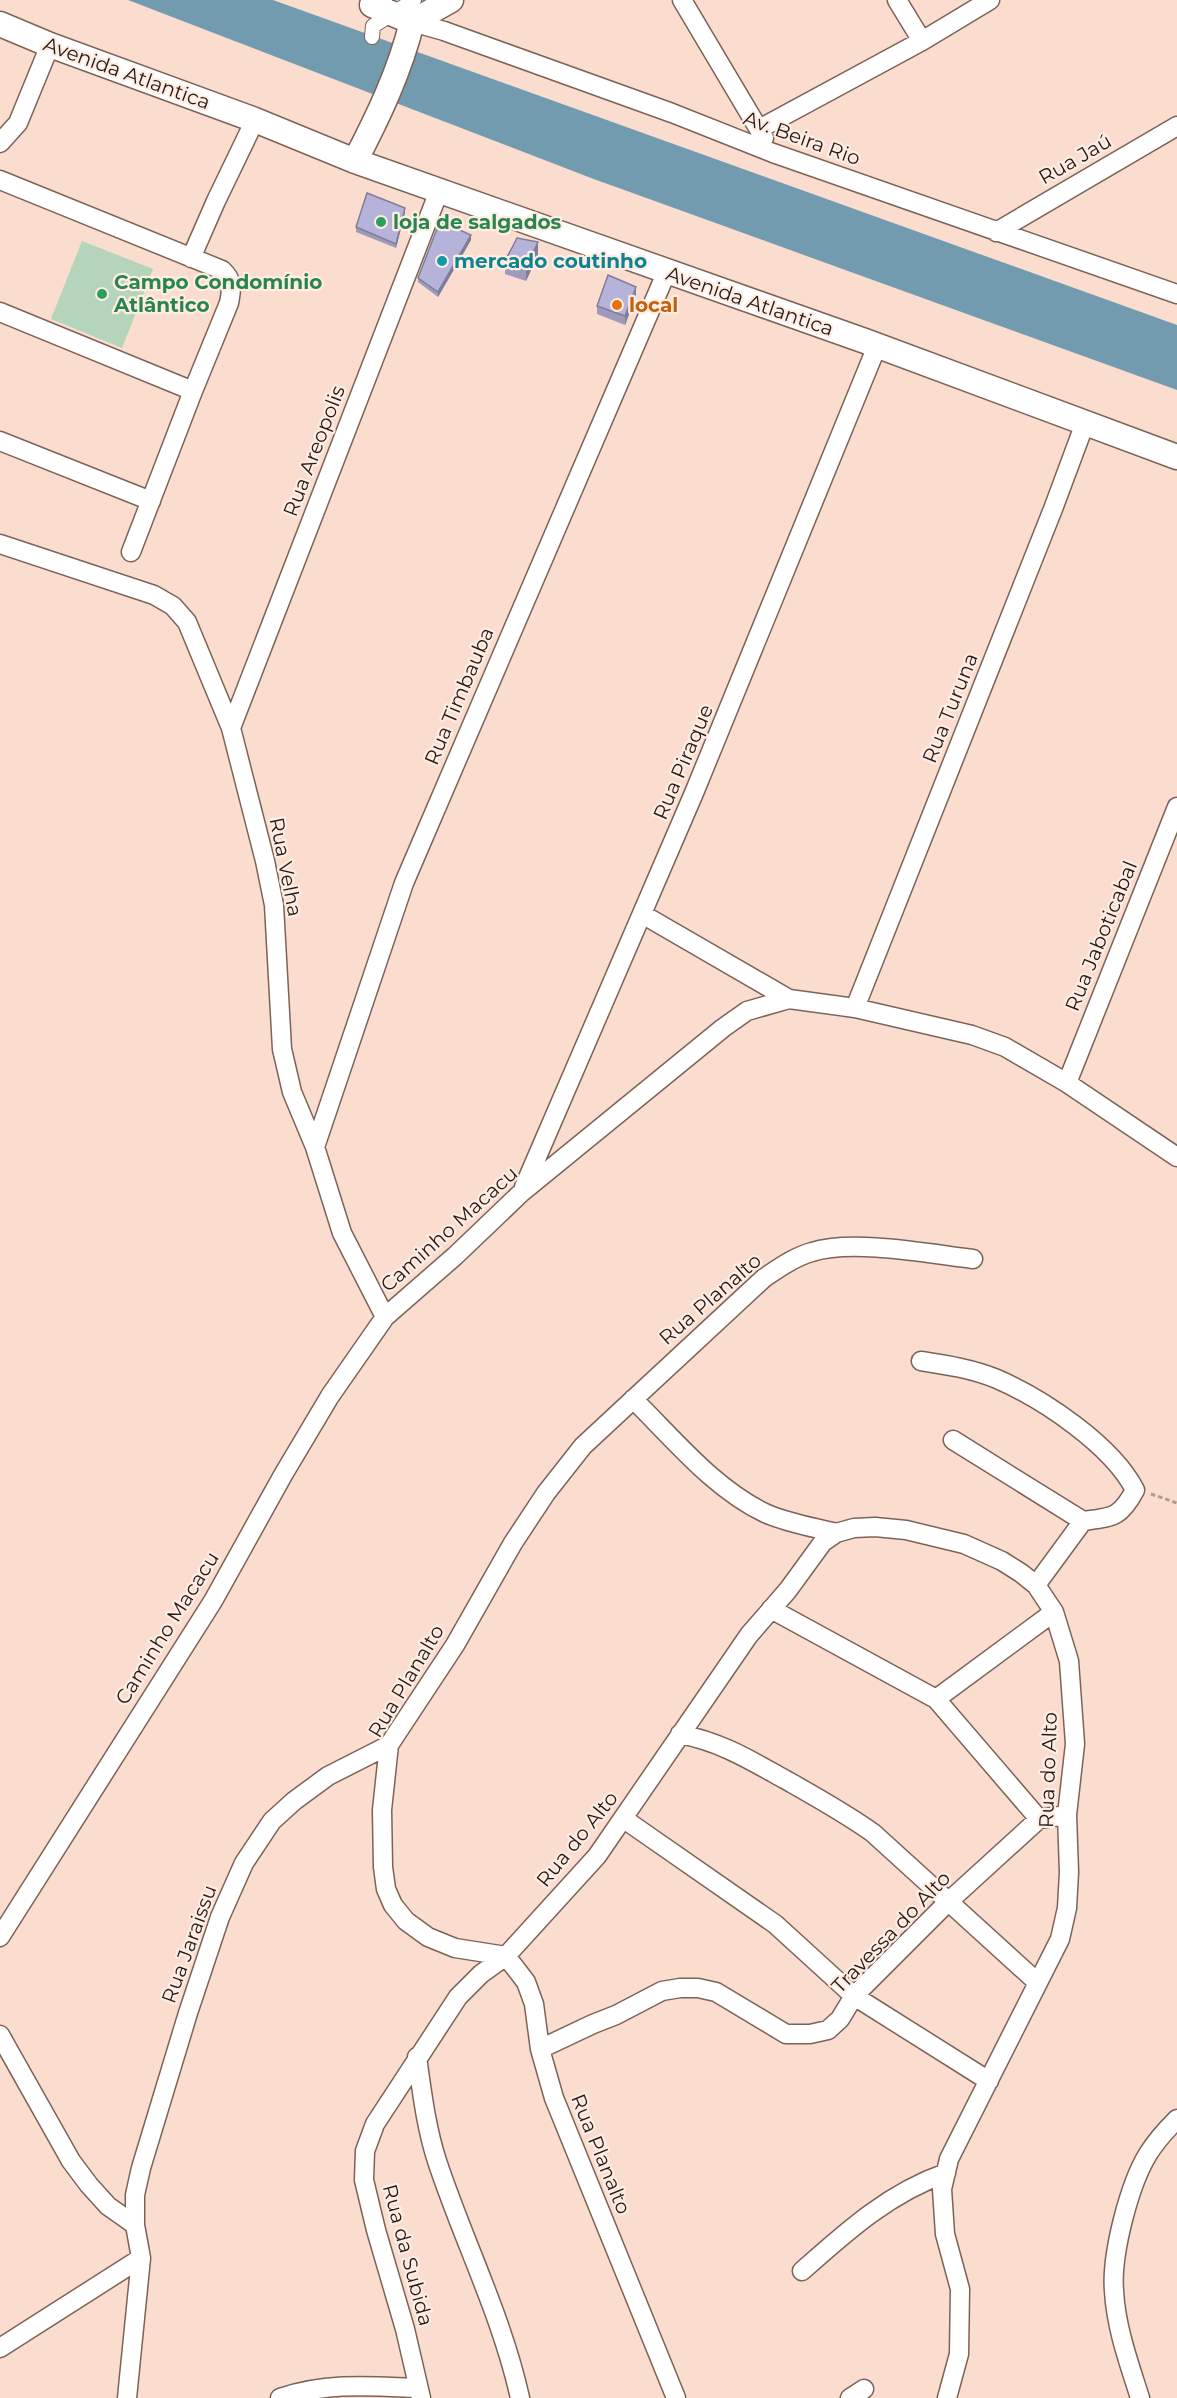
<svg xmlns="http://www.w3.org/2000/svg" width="1177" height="2398" font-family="Montserrat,sans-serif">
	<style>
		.green { fill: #b4d4bb }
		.water { fill: #729baf }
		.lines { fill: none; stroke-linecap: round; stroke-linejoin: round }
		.pedestrian-casing { stroke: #7c6356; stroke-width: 16 }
		.minor-casing { stroke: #7c6356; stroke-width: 21 }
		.tertiary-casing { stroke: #7c6356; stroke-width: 27 }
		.path { stroke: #b19a8f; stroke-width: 3; stroke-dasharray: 4.5 3; stroke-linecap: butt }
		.pedestrian { stroke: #fff; stroke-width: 14 }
		.minor { stroke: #fff; stroke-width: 18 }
		.tertiary { stroke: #fff; stroke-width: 24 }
		.wall { fill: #9d9abb }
		.shaded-wall { fill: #7f7d99 }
		.building { fill: #b6b3da; stroke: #7f7d99; stroke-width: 1.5 }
		.leisure-dot { fill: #2e9e5b; stroke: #ffede4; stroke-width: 2 }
		.culture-dot { fill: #0f9aa8; stroke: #ffede4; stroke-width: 2 }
		.food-dot { fill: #e8710a; stroke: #ffede4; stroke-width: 2 }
		.labels { text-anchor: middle; stroke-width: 4.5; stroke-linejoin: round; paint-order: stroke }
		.street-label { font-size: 20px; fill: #241a15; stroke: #ffede4 }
		.leisure-label { font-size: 20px; font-weight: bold; fill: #27864d; stroke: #ffede4; text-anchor: start }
		.culture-label { font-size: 20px; font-weight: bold; fill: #0d838f; stroke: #ffede4; text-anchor: start }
		.food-label { font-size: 20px; font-weight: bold; fill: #c56008; stroke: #ffede4; text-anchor: start }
	</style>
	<rect width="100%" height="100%" fill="#faddce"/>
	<path class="green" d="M 82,241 L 153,269 L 122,348 L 51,319 Z"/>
	<path class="water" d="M 128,0 L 273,0 L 1177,325 L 1177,390 L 591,178 Z"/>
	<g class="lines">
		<defs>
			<path id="pedestrian" d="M 372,37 L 373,26 L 414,0"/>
			<path id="minor" d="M 682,0 L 764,138
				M 897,0 L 922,41
				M 412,22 L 444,31 L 672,113 L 773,153 L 1177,294
				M 759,129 L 922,41 L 990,0
				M 0,143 L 18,123 L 50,45
				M 0,180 L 222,270 C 233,280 232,288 229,303 L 193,391 L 131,552
				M 996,232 L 1177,126
				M 191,258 L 216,201 L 255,120
				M 0,312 L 193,391
				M 0,441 L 151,501
				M 0,544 L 154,595 L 173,606 L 187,622 L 231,728 L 265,861 L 274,905 L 282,1049 L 292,1092 L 315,1147 L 342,1233 L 385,1317
				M 231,728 L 439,191
				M 642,914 L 789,999
				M 855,1008 L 1053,509 L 1085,423
				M 1067,1083 L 1177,807
				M 315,1147 L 404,883 L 667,271
				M 524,1187 L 694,793 L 877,346
				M 921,1361 C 947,1365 973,1369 997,1379 C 1043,1399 1112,1445 1135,1490 C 1120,1518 1113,1517 1083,1521 L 1036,1585
				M 633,1399 C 674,1439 713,1488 765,1513 C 787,1523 813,1527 836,1533
				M 953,1440 L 1083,1521
				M 771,1609 L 936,1699 L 1039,1819
				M 936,1699 L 1054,1612
				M 680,1734 C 721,1742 750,1760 786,1780 C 816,1797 845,1813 873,1833 L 1037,1982
				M 624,1819 L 775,1924 L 854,1996 L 989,2081
				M 0,1937 L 213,1601 L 283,1475 L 330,1396 L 385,1317 L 455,1256 L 522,1192 L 723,1028 L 747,1011 L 789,999 L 855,1008 L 972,1035 L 1005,1047 L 1067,1083 L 1177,1157
				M 0,2035 L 71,2161 L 89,2185 L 108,2206 L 135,2225
				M 540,2049 L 593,2024 L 616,2015 L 662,1991 L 680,1988 L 698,1988 L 716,1992 L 786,2034 L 810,2034 L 828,2030 L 840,2019 L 854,1996 L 948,1902 L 1039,1819 L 1067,1815
				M 417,2057 C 422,2092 426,2127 437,2161 C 463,2240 502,2316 520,2398
				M 802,2271 C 847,2231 889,2193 946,2173
				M 0,2348 L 141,2258
				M 127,2398 L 141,2258 L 135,2225 L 135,2195 L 141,2168 L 188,2013 L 220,1917 L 244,1863 L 272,1821 L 294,1801 L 328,1776 L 389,1745
				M 280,2398 C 326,2382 371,2386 418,2388
				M 421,2398 L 405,2329 L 376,2230 L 364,2180 L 365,2151 L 375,2124 L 458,1997 L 481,1974 L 506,1956 L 597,1856 L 749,1635 L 788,1590 L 823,1542 L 836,1533 L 854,1528 L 875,1527 L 906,1530 L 964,1544 L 1002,1561 L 1021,1573 L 1036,1585 L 1054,1612 L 1069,1661 L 1075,1744 L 1067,1815 L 1069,1872 L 1067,1908 L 1060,1939 L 949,2159 L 942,2189 L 945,2234 L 960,2289 L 959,2354 L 947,2398
				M 676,2398 L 554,2098 L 540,2049 L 534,2004 L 526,1982 L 506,1956 L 455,1948 L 428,1937 L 406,1921 L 393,1905 L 386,1889 L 383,1867 L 382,1810 L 389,1745 L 455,1645 L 513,1543 L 546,1493 L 583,1446 L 764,1278 C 779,1268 794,1257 812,1252 C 852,1239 931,1254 973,1259
				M 850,2398 L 864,2389
				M 1140,2398 C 1129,2363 1116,2328 1114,2291 C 1111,2255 1129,2185 1148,2154 C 1156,2141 1166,2130 1177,2119"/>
			<path id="tertiary" d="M 380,0 L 372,5 L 412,22
				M 412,22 L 451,0
				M 0,24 L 50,45 L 255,120 L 355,161 L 865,341 L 1177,457
				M 355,161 C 378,117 400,71 412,22"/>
		</defs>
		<use href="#pedestrian" class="pedestrian-casing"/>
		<use href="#minor" class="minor-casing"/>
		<use href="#tertiary" class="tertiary-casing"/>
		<path class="path" d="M 1151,1494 L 1177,1503"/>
		<use href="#pedestrian" class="pedestrian"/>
		<use href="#minor" class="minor"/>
		<use href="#tertiary" class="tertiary"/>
	</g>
	<path class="wall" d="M 405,212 L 396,248 L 356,232 L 356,227 Z
		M 471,240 L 438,297 L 418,282 L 418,278 Z
		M 538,255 L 526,281 L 505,274 L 505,261 Z
		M 636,296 L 625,325 L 597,314 L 597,306 Z"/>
	<path class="shaded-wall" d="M 405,208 L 405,212 L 396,248 L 396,244 Z
		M 471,235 L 471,240 L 438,297 L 438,292 Z
		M 538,242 L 538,255 L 526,281 L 526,268 Z
		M 636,287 L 636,296 L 625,325 L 625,316 Z"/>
	<path class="building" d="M 367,193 L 405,208 L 396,244 L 356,227 Z
		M 440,221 L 471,235 L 438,292 L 418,278 Z
		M 517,238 L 538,242 L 526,268 L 505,261 Z
		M 608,275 L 636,287 L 625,316 L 597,306 Z"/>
	<g class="leisure-dot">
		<circle cx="381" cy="222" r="6"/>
		<circle cx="102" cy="294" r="6"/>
	</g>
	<circle class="culture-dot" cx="442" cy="261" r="6"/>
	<circle class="food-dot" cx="617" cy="305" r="6"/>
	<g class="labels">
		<g class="street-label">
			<text transform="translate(127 73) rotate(20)" y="7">Avenida Atlantica</text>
			<text transform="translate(802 138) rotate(20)" y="7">Av. Beira Rio</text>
			<text transform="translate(1075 159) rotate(-30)" y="7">Rua Jaú</text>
			<text transform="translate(750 301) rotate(19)" y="7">Avenida Atlantica</text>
			<text transform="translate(314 451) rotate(-69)" y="7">Rua Areopolis</text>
			<text transform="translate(459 696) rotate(-67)" y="7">Rua Timbauba</text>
			<text transform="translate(950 708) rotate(-68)" y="7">Rua Turuna</text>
			<text transform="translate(683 762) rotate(-67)" y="7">Rua Piraque</text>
			<text transform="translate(286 867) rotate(79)" y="7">Rua Velha</text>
			<text transform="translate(1101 936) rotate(-68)" y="7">Rua Jaboticabal</text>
			<text transform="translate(449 1229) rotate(-42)" y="7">Caminho Macacu</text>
			<text transform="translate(710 1299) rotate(-41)" y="7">Rua Planalto</text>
			<text transform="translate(167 1628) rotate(-58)" y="7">Caminho Macacu</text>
			<text transform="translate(406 1681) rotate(-59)" y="7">Rua Planalto</text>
			<text transform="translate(1048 1770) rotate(-88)" y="7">Rua do Alto</text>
			<text transform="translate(577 1839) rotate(-51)" y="7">Rua do Alto</text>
			<text transform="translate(891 1932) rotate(-46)" y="7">Travessa do Alto</text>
			<text transform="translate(189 1944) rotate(-70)" y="7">Rua Jaraissu</text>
			<text transform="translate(601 2154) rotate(68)" y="7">Rua Planalto</text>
			<text transform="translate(408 2255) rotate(75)" y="7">Rua da Subida</text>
		</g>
		<g class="leisure-label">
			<text x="393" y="229">loja de salgados</text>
			<text x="114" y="289">Campo Condomínio<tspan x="114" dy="23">Atlântico</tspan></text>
		</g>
		<g class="culture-label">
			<text x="454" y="268">mercado coutinho</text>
		</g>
		<g class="food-label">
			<text x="629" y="312">local</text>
		</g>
	</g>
</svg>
